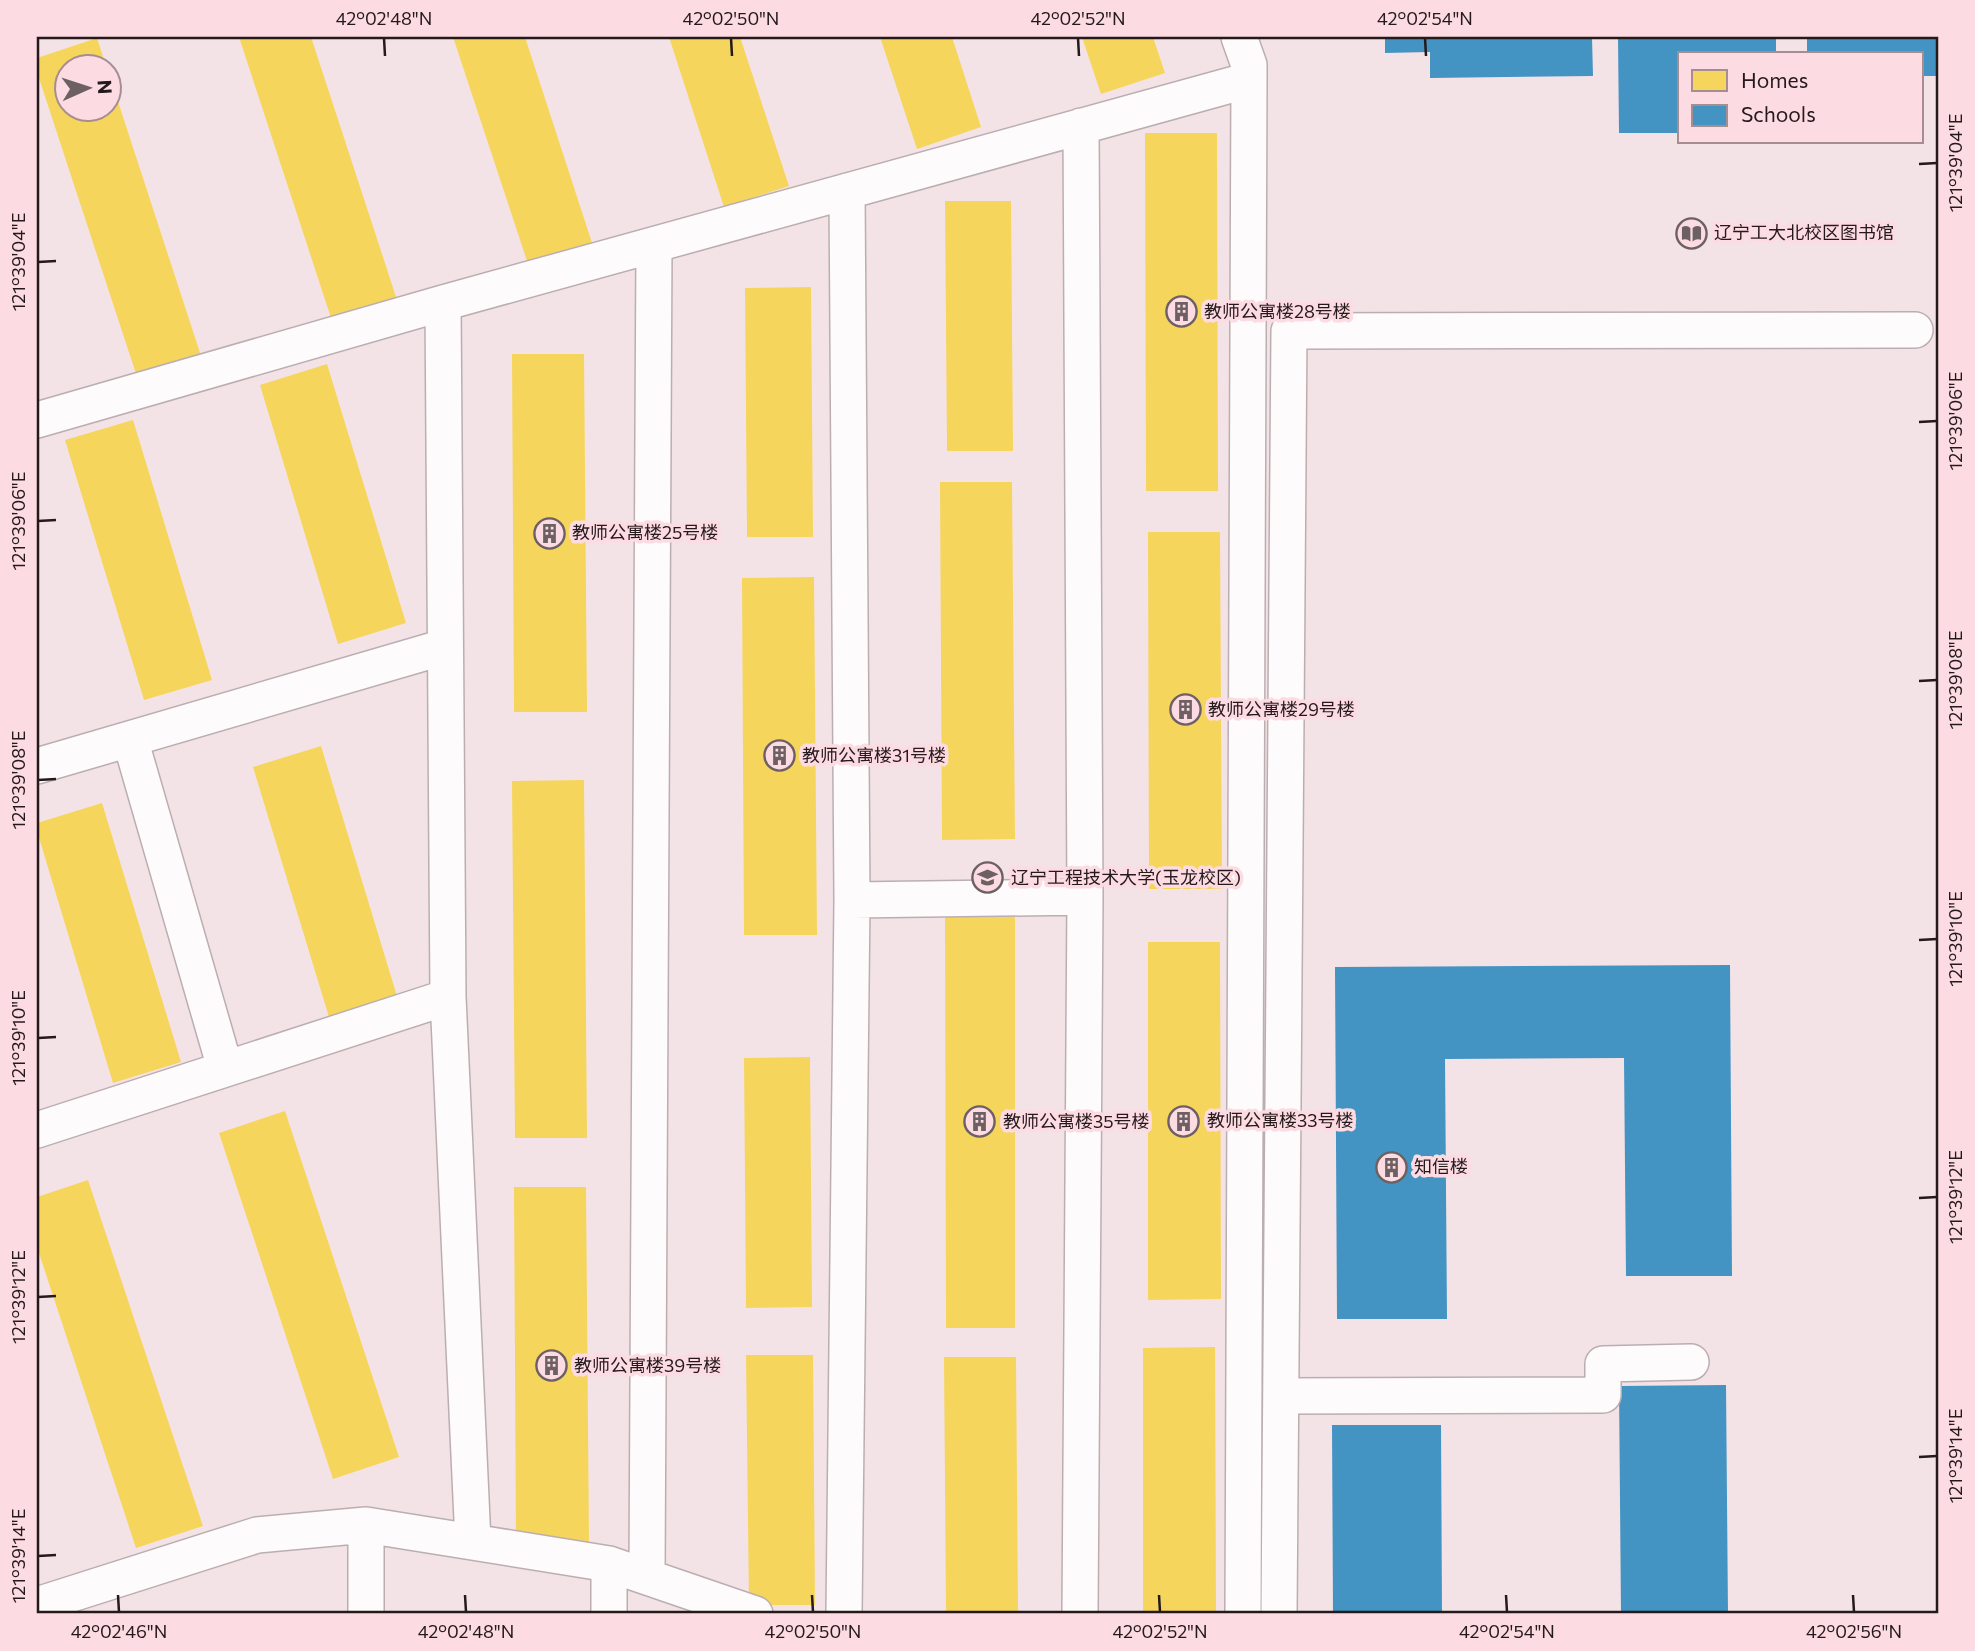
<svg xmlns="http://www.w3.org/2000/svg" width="1975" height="1651" font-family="Commissioner,'Noto Sans SC',sans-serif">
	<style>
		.homes { fill: #f6d55c }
		.schools { fill: #4393c3 }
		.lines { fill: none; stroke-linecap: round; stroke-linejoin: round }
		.minor-casing { stroke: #bbaeb1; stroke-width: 38 }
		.minor { stroke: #fdfbfb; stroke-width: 35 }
		.ticks { fill: none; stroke: #24191b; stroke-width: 2.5 }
		.labels { text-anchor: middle; stroke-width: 7; stroke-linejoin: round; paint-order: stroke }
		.poi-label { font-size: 18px; fill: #24191b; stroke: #fcdbe2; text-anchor: start }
		.neatline { fill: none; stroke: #24191b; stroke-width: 2.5 }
		.ticks-label { font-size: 18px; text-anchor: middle; fill: #24191b }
	</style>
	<rect width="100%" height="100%" fill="#f4e3e6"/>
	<path class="homes" d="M 239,37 L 311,37 L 399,306 L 334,327 Z
		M 453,37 L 525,37 L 593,246 L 529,267 Z
		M 669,37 L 740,37 L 789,186 L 724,207 Z
		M 880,37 L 952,37 L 981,127 L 917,149 Z
		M 1082,37 L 1153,37 L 1165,73 L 1101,94 Z
		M 97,38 L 106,66 L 66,66 L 66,108 L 108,108 L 109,74 L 204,365 L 140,386 L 37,72 L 37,58 Z
		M 1145,133 L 1217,133 L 1218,491 L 1146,491 Z
		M 945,201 L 1011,201 L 1013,451 L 947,451 Z
		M 811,287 L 813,537 L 747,537 L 745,288 Z
		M 512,354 L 584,354 L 587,712 L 514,712 Z
		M 327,364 L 406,623 L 338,644 L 260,385 Z
		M 133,420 L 212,680 L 144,700 L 65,440 Z
		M 940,482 L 1012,482 L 1015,839 L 942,840 Z
		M 1148,532 L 1220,532 L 1222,889 L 1149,889 Z
		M 814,577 L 817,935 L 744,935 L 742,578 Z
		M 321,746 L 400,1006 L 332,1027 L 253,767 Z
		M 584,780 L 587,1138 L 515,1138 L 512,781 Z
		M 102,803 L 181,1062 L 113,1083 L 37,831 L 37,823 Z
		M 1015,915 L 1015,1328 L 946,1328 L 945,916 Z
		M 1148,942 L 1220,942 L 1221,1299 L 1148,1300 Z
		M 810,1057 L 812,1307 L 746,1308 L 744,1058 Z
		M 285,1111 L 399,1457 L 333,1479 L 219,1133 Z
		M 88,1180 L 203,1526 L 136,1548 L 37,1247 L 37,1197 Z
		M 514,1187 L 586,1187 L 589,1544 L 516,1545 Z
		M 1215,1347 L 1216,1614 L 1143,1614 L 1143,1348 Z
		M 746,1355 L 813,1355 L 815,1605 L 749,1605 Z
		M 944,1357 L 1016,1357 L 1018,1614 L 946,1614 Z"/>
	<path class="schools" d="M 1385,37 L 1592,37 L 1593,76 L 1430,78 L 1430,52 L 1385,53 Z
		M 1618,37 L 1776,37 L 1776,54 L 1679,54 L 1679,133 L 1619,133 Z
		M 1807,37 L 1938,37 L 1938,76 L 1921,76 L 1921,54 L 1807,54 Z
		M 1730,965 L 1732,1276 L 1626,1276 L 1624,1058 L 1445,1059 L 1447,1319 L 1337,1319 L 1335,967 Z
		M 1726,1385 L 1728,1614 L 1621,1614 L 1619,1386 Z
		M 1332,1425 L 1441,1425 L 1442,1614 L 1333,1614 Z"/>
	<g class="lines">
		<defs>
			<path id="minor" d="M 1239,37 L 1249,65 L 1249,80 L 1243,1614
				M 443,303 L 448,997 L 473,1542
				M 37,420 L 443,303 L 1249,80
				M 130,739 L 225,1068
				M 37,766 L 444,647
				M 852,900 L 1085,897
				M 37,1130 L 448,997
				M 1282,1396 L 1603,1395 L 1603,1364 L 1691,1362
				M 647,1575 L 654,245
				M 37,1605 L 257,1535 L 366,1525
				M 366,1614 L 366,1525 L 609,1564 L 755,1614
				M 609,1614 L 609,1564
				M 844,1614 L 852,900 L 847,191
				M 1080,1614 L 1085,897 L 1081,126
				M 1279,1614 L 1289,331 L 1915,330"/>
		</defs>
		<use href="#minor" class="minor-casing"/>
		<use href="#minor" class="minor"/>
	</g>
	<path class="ticks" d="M 384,38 L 385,56M 731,38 L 732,56M 1078,38 L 1079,56M 1425,38 L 1426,56M 1919,164 L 1937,163M 38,262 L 56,261M 1919,422 L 1937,421M 38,521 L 56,520M 1919,681 L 1937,680M 38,780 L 56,779M 1919,940 L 1937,939M 38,1038 L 56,1037M 1919,1198 L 1937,1197M 38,1297 L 56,1296M 1919,1457 L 1937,1456M 38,1556 L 56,1555M 118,1595 L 119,1612M 465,1595 L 466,1612M 812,1595 L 813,1612M 1159,1595 L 1160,1612M 1506,1595 L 1507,1612M 1853,1595 L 1854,1612"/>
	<defs>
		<symbol id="library-ring" viewBox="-11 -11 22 22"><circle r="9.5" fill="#fcdbe2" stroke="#6d6062" stroke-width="1.5"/><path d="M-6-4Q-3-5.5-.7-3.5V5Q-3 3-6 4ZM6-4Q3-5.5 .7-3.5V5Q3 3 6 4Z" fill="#6d6062"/></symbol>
		<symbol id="building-ring" viewBox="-11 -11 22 22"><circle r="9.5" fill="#fcdbe2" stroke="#6d6062" stroke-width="1.5"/><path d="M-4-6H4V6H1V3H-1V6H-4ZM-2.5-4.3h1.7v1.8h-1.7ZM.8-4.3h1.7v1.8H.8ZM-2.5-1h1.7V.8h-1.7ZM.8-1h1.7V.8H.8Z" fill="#6d6062"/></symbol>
		<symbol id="university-ring" viewBox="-11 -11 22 22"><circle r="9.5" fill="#fcdbe2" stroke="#6d6062" stroke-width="1.5"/><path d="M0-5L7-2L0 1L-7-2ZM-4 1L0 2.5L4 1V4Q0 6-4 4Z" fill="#6d6062"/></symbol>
	</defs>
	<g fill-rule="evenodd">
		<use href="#library-ring" x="1674" y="216" width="35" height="35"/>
		<use href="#building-ring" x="1164" y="294" width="35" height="35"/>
		<use href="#building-ring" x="532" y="516" width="35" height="35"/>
		<use href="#building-ring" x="1168" y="692" width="35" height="35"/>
		<use href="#building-ring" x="762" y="738" width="35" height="35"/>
		<use href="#university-ring" x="970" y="860" width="35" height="35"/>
		<use href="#building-ring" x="1166" y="1104" width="35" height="35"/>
		<use href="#building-ring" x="962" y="1104" width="35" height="35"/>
		<use href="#building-ring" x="1374" y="1150" width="35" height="35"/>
		<use href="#building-ring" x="534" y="1348" width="35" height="35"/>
	</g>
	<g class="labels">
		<g class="poi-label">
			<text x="1714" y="239">辽宁工大北校区图书馆</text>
			<text x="1204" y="318">教师公寓楼28号楼</text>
			<text x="572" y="539">教师公寓楼25号楼</text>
			<text x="1208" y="716">教师公寓楼29号楼</text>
			<text x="802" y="762">教师公寓楼31号楼</text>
			<text x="1011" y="884">辽宁工程技术大学(玉龙校区)</text>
			<text x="1207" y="1127">教师公寓楼33号楼</text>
			<text x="1003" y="1128">教师公寓楼35号楼</text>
			<text x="1414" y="1173">知信楼</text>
			<text x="574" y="1372">教师公寓楼39号楼</text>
		</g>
	</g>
	<rect width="1975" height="1651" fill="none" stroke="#fcdbe2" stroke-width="77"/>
	<rect x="1678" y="52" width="245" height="91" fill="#fcdbe2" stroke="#a68d92" stroke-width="2"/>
	<rect x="1692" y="70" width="35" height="21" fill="#f6d55c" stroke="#a68d92" stroke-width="2"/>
	<text x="1741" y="88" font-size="21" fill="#24191b">Homes</text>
	<rect x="1692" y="105" width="35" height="21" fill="#4393c3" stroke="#a68d92" stroke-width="2"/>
	<text x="1741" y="122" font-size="21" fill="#24191b">Schools</text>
	<g transform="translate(88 88) rotate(87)"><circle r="33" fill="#fcdbe2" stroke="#a68d92" stroke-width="2"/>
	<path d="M0-5L12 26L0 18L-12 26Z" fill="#6d6062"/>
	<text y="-10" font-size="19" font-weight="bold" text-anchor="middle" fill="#24191b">N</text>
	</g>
	<rect x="38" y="38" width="1899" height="1574" class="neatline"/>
	<g class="ticks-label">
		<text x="384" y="25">42°02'48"N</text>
		<text x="731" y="25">42°02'50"N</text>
		<text x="1078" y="25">42°02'52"N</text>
		<text x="1425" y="25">42°02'54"N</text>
		<text transform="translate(1956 163) rotate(-90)" y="6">121°39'04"E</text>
		<text transform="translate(19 262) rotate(-90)" y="6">121°39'04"E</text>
		<text transform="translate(1956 421) rotate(-90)" y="6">121°39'06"E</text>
		<text transform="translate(19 521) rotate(-90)" y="6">121°39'06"E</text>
		<text transform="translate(1956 680) rotate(-90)" y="6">121°39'08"E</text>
		<text transform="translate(19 780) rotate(-90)" y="6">121°39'08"E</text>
		<text transform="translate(1956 939) rotate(-90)" y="6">121°39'10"E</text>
		<text transform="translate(19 1038) rotate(-90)" y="6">121°39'10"E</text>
		<text transform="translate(1956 1197) rotate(-90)" y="6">121°39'12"E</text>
		<text transform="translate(19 1297) rotate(-90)" y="6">121°39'12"E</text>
		<text transform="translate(1956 1456) rotate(-90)" y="6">121°39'14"E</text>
		<text transform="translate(19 1556) rotate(-90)" y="6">121°39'14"E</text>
		<text x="119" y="1638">42°02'46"N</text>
		<text x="466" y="1638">42°02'48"N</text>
		<text x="813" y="1638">42°02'50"N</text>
		<text x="1160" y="1638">42°02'52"N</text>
		<text x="1507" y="1638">42°02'54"N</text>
		<text x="1854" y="1638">42°02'56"N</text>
	</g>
</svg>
